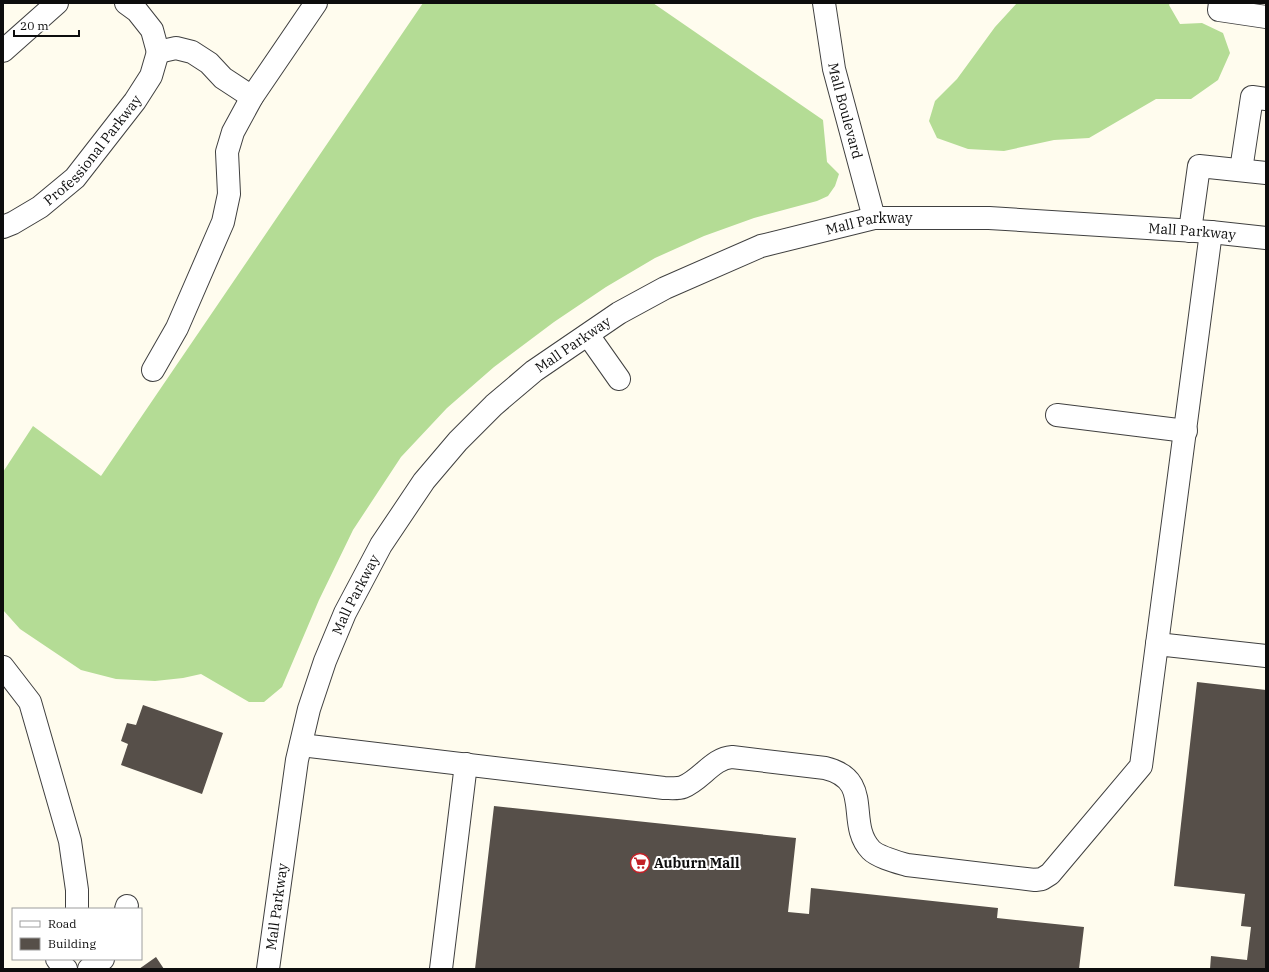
<svg xmlns="http://www.w3.org/2000/svg" width="1269" height="972" font-family="'IBM Plex Serif',serif">
	<style>
		.forest { fill: #b4dc95 }
		.building { fill: #564f49 }
		.lines { fill: none; stroke-linecap: round; stroke-linejoin: round }
		.minor-casing { stroke: #404040; stroke-width: 24 }
		.minor { stroke: #fff; stroke-width: 22 }
		.labels { text-anchor: middle; stroke-width: 4; stroke-linejoin: round; paint-order: stroke }
		.street-label { font-size: 14px; fill: #0d0d0d; stroke: #fff }
		.poi-label { font-size: 14px; font-weight: bold; fill: #0d0d0d; stroke: #fff; text-anchor: start }
	</style>
	<rect width="100%" height="100%" fill="#fffcee"/>
	<path class="forest" d="M 423,3 L 653,3 L 823,120 L 827,162 L 839,174 L 835,186 L 828,196 L 817,201 L 754,218 L 704,236 L 655,258 L 606,287 L 554,322 L 494,367 L 447,408 L 401,457 L 353,530 L 319,600 L 282,687 L 264,702 L 249,702 L 201,674 L 183,678 L 155,681 L 116,679 L 81,670 L 20,629 L 3,610 L 3,472 L 33,426 L 101,476 Z
		M 1017,3 L 1170,3 L 1169,5 L 1180,24 L 1202,23 L 1223,33 L 1230,53 L 1218,80 L 1191,99 L 1156,99 L 1089,138 L 1054,140 L 1004,151 L 968,149 L 937,138 L 929,121 L 935,101 L 957,79 L 995,27 Z"/>
	<path class="building" d="M 1197,682 L 1266,690 L 1266,969 L 1210,969 L 1211,956 L 1247,960 L 1251,927 L 1241,926 L 1245,894 L 1174,886 Z
		M 143,705 L 223,733 L 202,794 L 121,765 L 128,744 L 121,741 L 127,723 L 136,725 Z
		M 494,806 L 796,838 L 788,912 L 809,914 L 811,888 L 998,908 L 997,918 L 1084,927 L 1079,969 L 475,969 Z
		M 156,957 L 164,969 L 139,969 Z"/>
	<g class="lines">
		<defs>
			<g id="minor">
				<path d="M 126,3 L 137,11 L 152,30 L 158,52"/>
				<path id="s1" d="M 824,3 L 834,69 L 874,218"/>
				<path d="M 1220,3 L 1219,10 L 1266,17"/>
				<path d="M 3,51 L 57,3"/>
				<path d="M 158,52 L 176,48 L 192,52 L 209,63 L 223,78 L 252,97"/>
				<path d="M 1241,170 L 1252,97 L 1266,99"/>
				<path id="s2" d="M 3,227 L 13,223 L 40,207 L 75,178 L 135,101 L 151,76 L 158,52"/>
				<path d="M 1190,231 L 1199,166 L 1266,173"/>
				<path d="M 588,335 L 619,379"/>
				<path d="M 153,370 L 177,328 L 223,222 L 229,194 L 227,152 L 233,132 L 252,97 L 316,3"/>
				<path d="M 1057,415 L 1186,431"/>
				<path d="M 1157,644 L 1211,232"/>
				<path d="M 3,667 L 30,702 L 70,841 L 77,890 L 77,909"/>
				<path d="M 301,745 L 664,788 C 670,788 678,789 683,787 C 701,780 713,758 732,757 L 825,768 C 875,780 845,823 871,850 C 878,857 897,862 907,865 L 1035,880 L 1042,879 L 1050,874 L 1141,766 L 1157,644 L 1266,656"/>
				<path d="M 126,909 L 127,906"/>
				<path d="M 57,959 L 63,967 L 66,969"/>
				<path d="M 89,969 L 103,959"/>
				<path id="s3" d="M 268,969 L 297,760 L 309,709 L 325,661 L 345,613 L 381,545 L 424,481 L 458,441 L 494,405 L 534,371 L 619,313 L 665,288 L 761,246 L 874,218 L 989,218 L 1211,232 L 1266,238"/>
				<path d="M 441,969 L 466,764"/>
			</g>
		</defs>
		<use href="#minor" class="minor-casing"/>
		<use href="#minor" class="minor"/>
	</g>
	<defs>
		<symbol id="supermarket-ring" viewBox="-11 -11 22 22"><circle r="9.5" fill="#fff" stroke="#c22127" stroke-width="1.5"/><path d="M-6-5.5h2.5l.6 2H6L4.5 2H-2.5L-4.4-4H-6ZM-1.5 3.2a1.3 1.3 0 1 0 .1 0ZM3 3.2a1.3 1.3 0 1 0 .1 0Z" fill="#c22127"/></symbol>
	</defs>
	<g fill-rule="evenodd">
		<use href="#supermarket-ring" x="629" y="852" width="22" height="22"/>
	</g>
	<g class="labels">
		<g class="street-label">
			<text dy="5" stroke="none"><textPath href="#s1" startOffset="110">Mall Boulevard</textPath></text>
			<text dy="5" stroke="none"><textPath href="#s2" startOffset="120">Professional Parkway</textPath></text>
			<text dy="5" stroke="none"><textPath href="#s3" startOffset="1047">Mall Parkway</textPath></text>
			<text dy="5" stroke="none"><textPath href="#s3" startOffset="1371">Mall Parkway</textPath></text>
			<text dy="5" stroke="none"><textPath href="#s3" startOffset="723">Mall Parkway</textPath></text>
			<text dy="5" stroke="none"><textPath href="#s3" startOffset="387">Mall Parkway</textPath></text>
			<text dy="5" stroke="none"><textPath href="#s3" startOffset="63">Mall Parkway</textPath></text>
		</g>
		<g class="poi-label">
			<text x="654" y="868">Auburn Mall</text>
		</g>
	</g>
	<rect width="1269" height="972" fill="none" stroke="#0d0d0d" stroke-width="8"/>
	<rect x="12" y="908" width="130" height="52" fill="#ffffff" stroke="#9e9e9e"/>
	<rect x="20" y="921" width="20" height="6" fill="#ffffff" stroke="#9e9e9e"/>
	<text x="48" y="928" font-size="12" fill="#0d0d0d">Road</text>
	<rect x="20" y="938" width="20" height="12" fill="#564f49" stroke="#9e9e9e"/>
	<text x="48" y="948" font-size="12" fill="#0d0d0d">Building</text>
	<path d="M14 30v6h65v-6" fill="none" stroke="#0d0d0d" stroke-width="2"/>
	<text x="20" y="30" font-size="12" fill="#0d0d0d" stroke="#ffffff" stroke-width="3" paint-order="stroke">20 m</text>
</svg>
